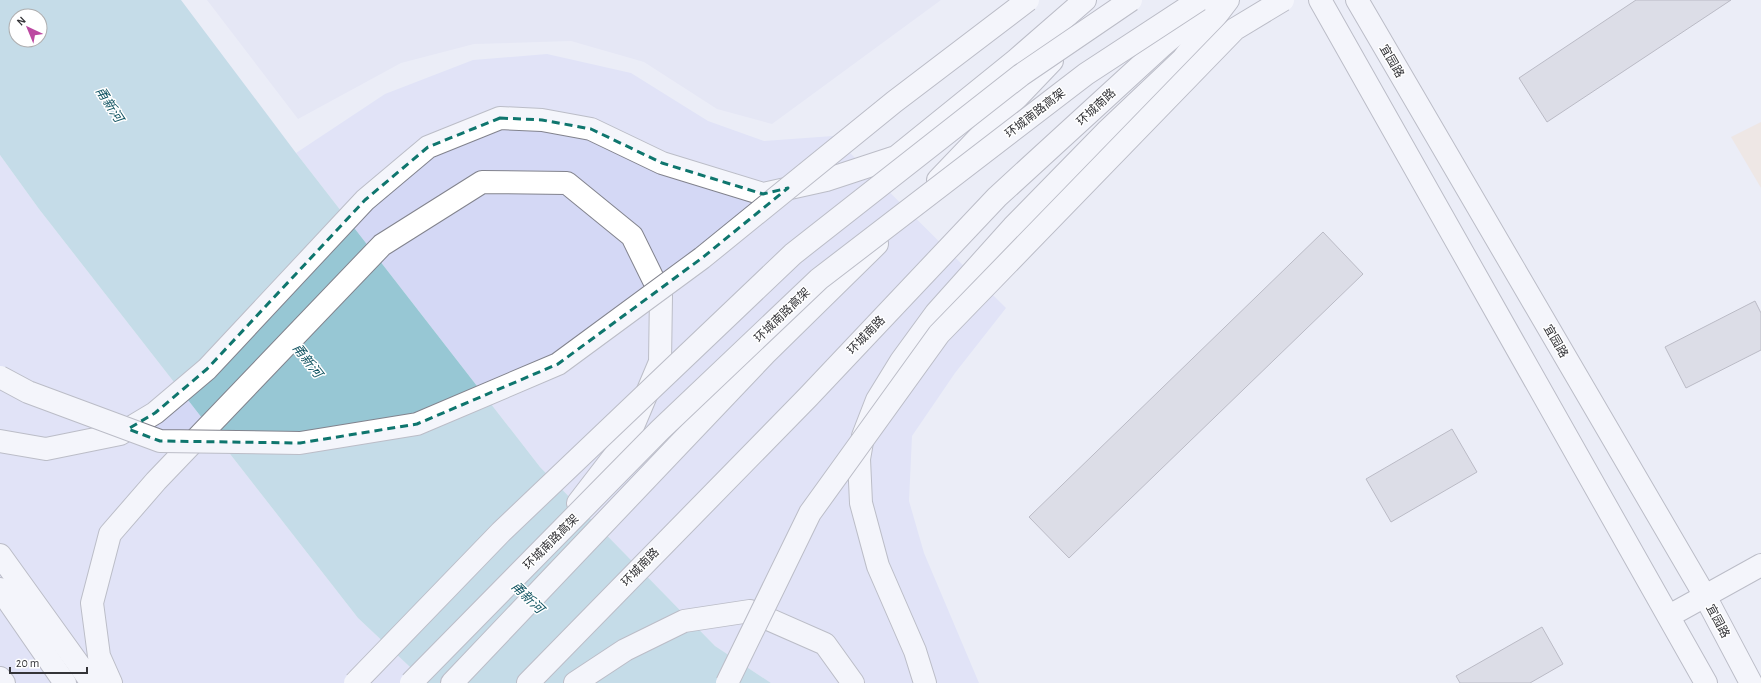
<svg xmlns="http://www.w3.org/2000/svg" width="1761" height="683" font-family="'Alegreya Sans','Noto Sans SC',sans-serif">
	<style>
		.built { fill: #dee0f1 }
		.education { fill: #f2e0cf }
		.green { fill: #d4d8f5 }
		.water { fill: #97c7d4; fill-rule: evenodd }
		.building { fill: #cac9d3; stroke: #7f7e88 }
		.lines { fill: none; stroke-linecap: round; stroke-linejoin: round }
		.minor-casing { stroke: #82838d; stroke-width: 24 }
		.secondary-casing { stroke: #82838d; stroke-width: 24 }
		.primary-casing { stroke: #82838d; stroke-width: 24 }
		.trunk-casing { stroke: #82838d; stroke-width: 24 }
		.minor { stroke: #fff; stroke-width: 22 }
		.secondary { stroke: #fff; stroke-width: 22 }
		.primary { stroke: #fff; stroke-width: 22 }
		.trunk { stroke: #fff; stroke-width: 22 }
		.trunk-bridge-casing { stroke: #82838d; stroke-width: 24; stroke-linecap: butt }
		.trunk-bridge { stroke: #fff; stroke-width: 22 }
		.marked { fill: none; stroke: #0f766e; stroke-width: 3; stroke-dasharray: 8 5; stroke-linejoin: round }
		.labels { text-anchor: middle; stroke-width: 3; stroke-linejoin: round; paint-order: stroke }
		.street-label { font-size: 12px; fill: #343438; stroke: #fff }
		.water-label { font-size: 13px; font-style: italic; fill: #105361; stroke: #fff }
	</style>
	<rect width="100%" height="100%" fill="#ebedf7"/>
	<path class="built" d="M 207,0 L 941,0 L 772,124 L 717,109 L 644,62 L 571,41 L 474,44 L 401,63 L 298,119 Z"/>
	<path class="education" d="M 1761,122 L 1761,188 L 1731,137 Z"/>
	<path class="green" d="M 547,54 L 631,73 L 708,121 L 764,141 L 833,136 L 1006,308 L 955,373 L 912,436 L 909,501 L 924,553 L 979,683 L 771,683 L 715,646 L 540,467 L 296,153 L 385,94 L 473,60 Z
		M 0,155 L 39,209 L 358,618 L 427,683 L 0,683 Z"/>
	<path class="water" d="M 0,0 L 181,0 L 296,153 L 540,467 L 715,646 L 771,683 L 427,683 L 358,618 L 39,209 L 0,155 ZM 16,16 L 40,16 L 40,40 L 16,40 Z"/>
	<path class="building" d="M 1636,0 L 1731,0 L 1547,122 L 1519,78 Z
		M 1323,232 L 1363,274 L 1069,558 L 1029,517 Z
		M 1755,301 L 1761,313 L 1761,350 L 1686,388 L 1665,347 Z
		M 1452,429 L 1477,472 L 1391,522 L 1366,479 Z
		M 1542,627 L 1563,664 L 1530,683 L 1460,683 L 1456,676 Z"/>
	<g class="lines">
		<defs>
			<path id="minor" d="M 1669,616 L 1761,565"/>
			<path id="secondary" d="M 1320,0 L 1706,683
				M 1357,0 L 1705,596 L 1751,683"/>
			<path id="primary" d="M 938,180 L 1052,61
				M 0,441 L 46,449 L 120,434 L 155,413 L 207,369 L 365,200 L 428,147 L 500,118 L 542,120 L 591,129 L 662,163 L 763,194 L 826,180 L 896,157 L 1016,60 L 1085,0
				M 0,555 L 92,683
				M 0,678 L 4,683
				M 111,683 L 99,656 L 92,603 L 110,534 L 156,481 L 382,245 L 482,182 L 567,183 L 632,236 L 661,295 L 660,362 L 628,438 L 578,503
				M 452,683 L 765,354 L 877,244
				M 528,683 L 808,397 L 997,197 L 1162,46 L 1216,0
				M 575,683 L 625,650 L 684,621 L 750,611 L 825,644 L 853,683"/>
			<path id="trunk" d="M 0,589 L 65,683
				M 925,683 L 915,651 L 878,566 L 861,503 L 859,459 L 863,436 L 877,400 L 901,361 L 936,313 L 1013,227 L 1108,130 L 1183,59 L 1228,0"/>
		</defs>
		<use href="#minor" class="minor-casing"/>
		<use href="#secondary" class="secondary-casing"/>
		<use href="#primary" class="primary-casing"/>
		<use href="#trunk" class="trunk-casing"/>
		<use href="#minor" class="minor"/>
		<use href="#secondary" class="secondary"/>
		<use href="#primary" class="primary"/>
		<use href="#trunk" class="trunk"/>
		<defs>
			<path id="trunk-bridge" d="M 0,377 L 28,392 L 160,441 L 300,443 L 417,424 L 558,364 L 702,258 L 894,102 L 1028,0
				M 355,683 L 501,532 L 793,254 L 1021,75 L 1131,0
				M 411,683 L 660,430 L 819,279 L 1086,74 L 1199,0
				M 727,683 L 810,513 L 939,334 L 1235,29 L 1283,0"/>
		</defs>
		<use href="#trunk-bridge" class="trunk-bridge-casing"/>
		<use href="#trunk-bridge" class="trunk-bridge"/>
	</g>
	<path d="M0 0H1761V683H0ZM 500,118 L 542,120 L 591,129 L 662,163 L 763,194 L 788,188 L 702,258 L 558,364 L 417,424 L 300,443 L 160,441 L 128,429 L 155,413 L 207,369 L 365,200 L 428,147 Z" fill="#ebedf7" fill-opacity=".55" fill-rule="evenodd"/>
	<path class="marked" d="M 500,118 L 542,120 L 591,129 L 662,163 L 763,194 L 788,188 L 702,258 L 558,364 L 417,424 L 300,443 L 160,441 L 128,429 L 155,413 L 207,369 L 365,200 L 428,147 Z"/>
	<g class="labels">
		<g class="street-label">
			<text transform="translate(1392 61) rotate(60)" y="4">宜园路</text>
			<text transform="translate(1096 107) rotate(-43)" y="4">环城南路</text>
			<text transform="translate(1035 113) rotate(-38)" y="4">环城南路高架</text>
			<text transform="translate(782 315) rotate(-44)" y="4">环城南路高架</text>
			<text transform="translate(866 335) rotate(-46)" y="4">环城南路</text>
			<text transform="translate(1556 341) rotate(60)" y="4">宜园路</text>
			<text transform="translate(551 542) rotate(-45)" y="4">环城南路高架</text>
			<text transform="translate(640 567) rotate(-46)" y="4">环城南路</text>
			<text transform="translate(1718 621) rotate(62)" y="4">宜园路</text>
		</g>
		<g class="water-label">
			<text transform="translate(110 104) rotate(57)" y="5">甬新河</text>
			<text transform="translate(308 360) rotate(52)" y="5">甬新河</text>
			<text transform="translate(528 597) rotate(44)" y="5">甬新河</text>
		</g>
	</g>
	<g transform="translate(28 28) rotate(316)"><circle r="19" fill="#ffffff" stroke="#aeaeaf"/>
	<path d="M0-3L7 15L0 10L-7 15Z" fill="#bc48a1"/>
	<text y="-6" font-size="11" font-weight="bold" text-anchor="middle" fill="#343438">N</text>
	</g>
	<path d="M10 667v6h77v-6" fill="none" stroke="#343438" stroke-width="2"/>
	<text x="16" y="667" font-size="12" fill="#343438" stroke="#ffffff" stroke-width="3" paint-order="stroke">20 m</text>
</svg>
